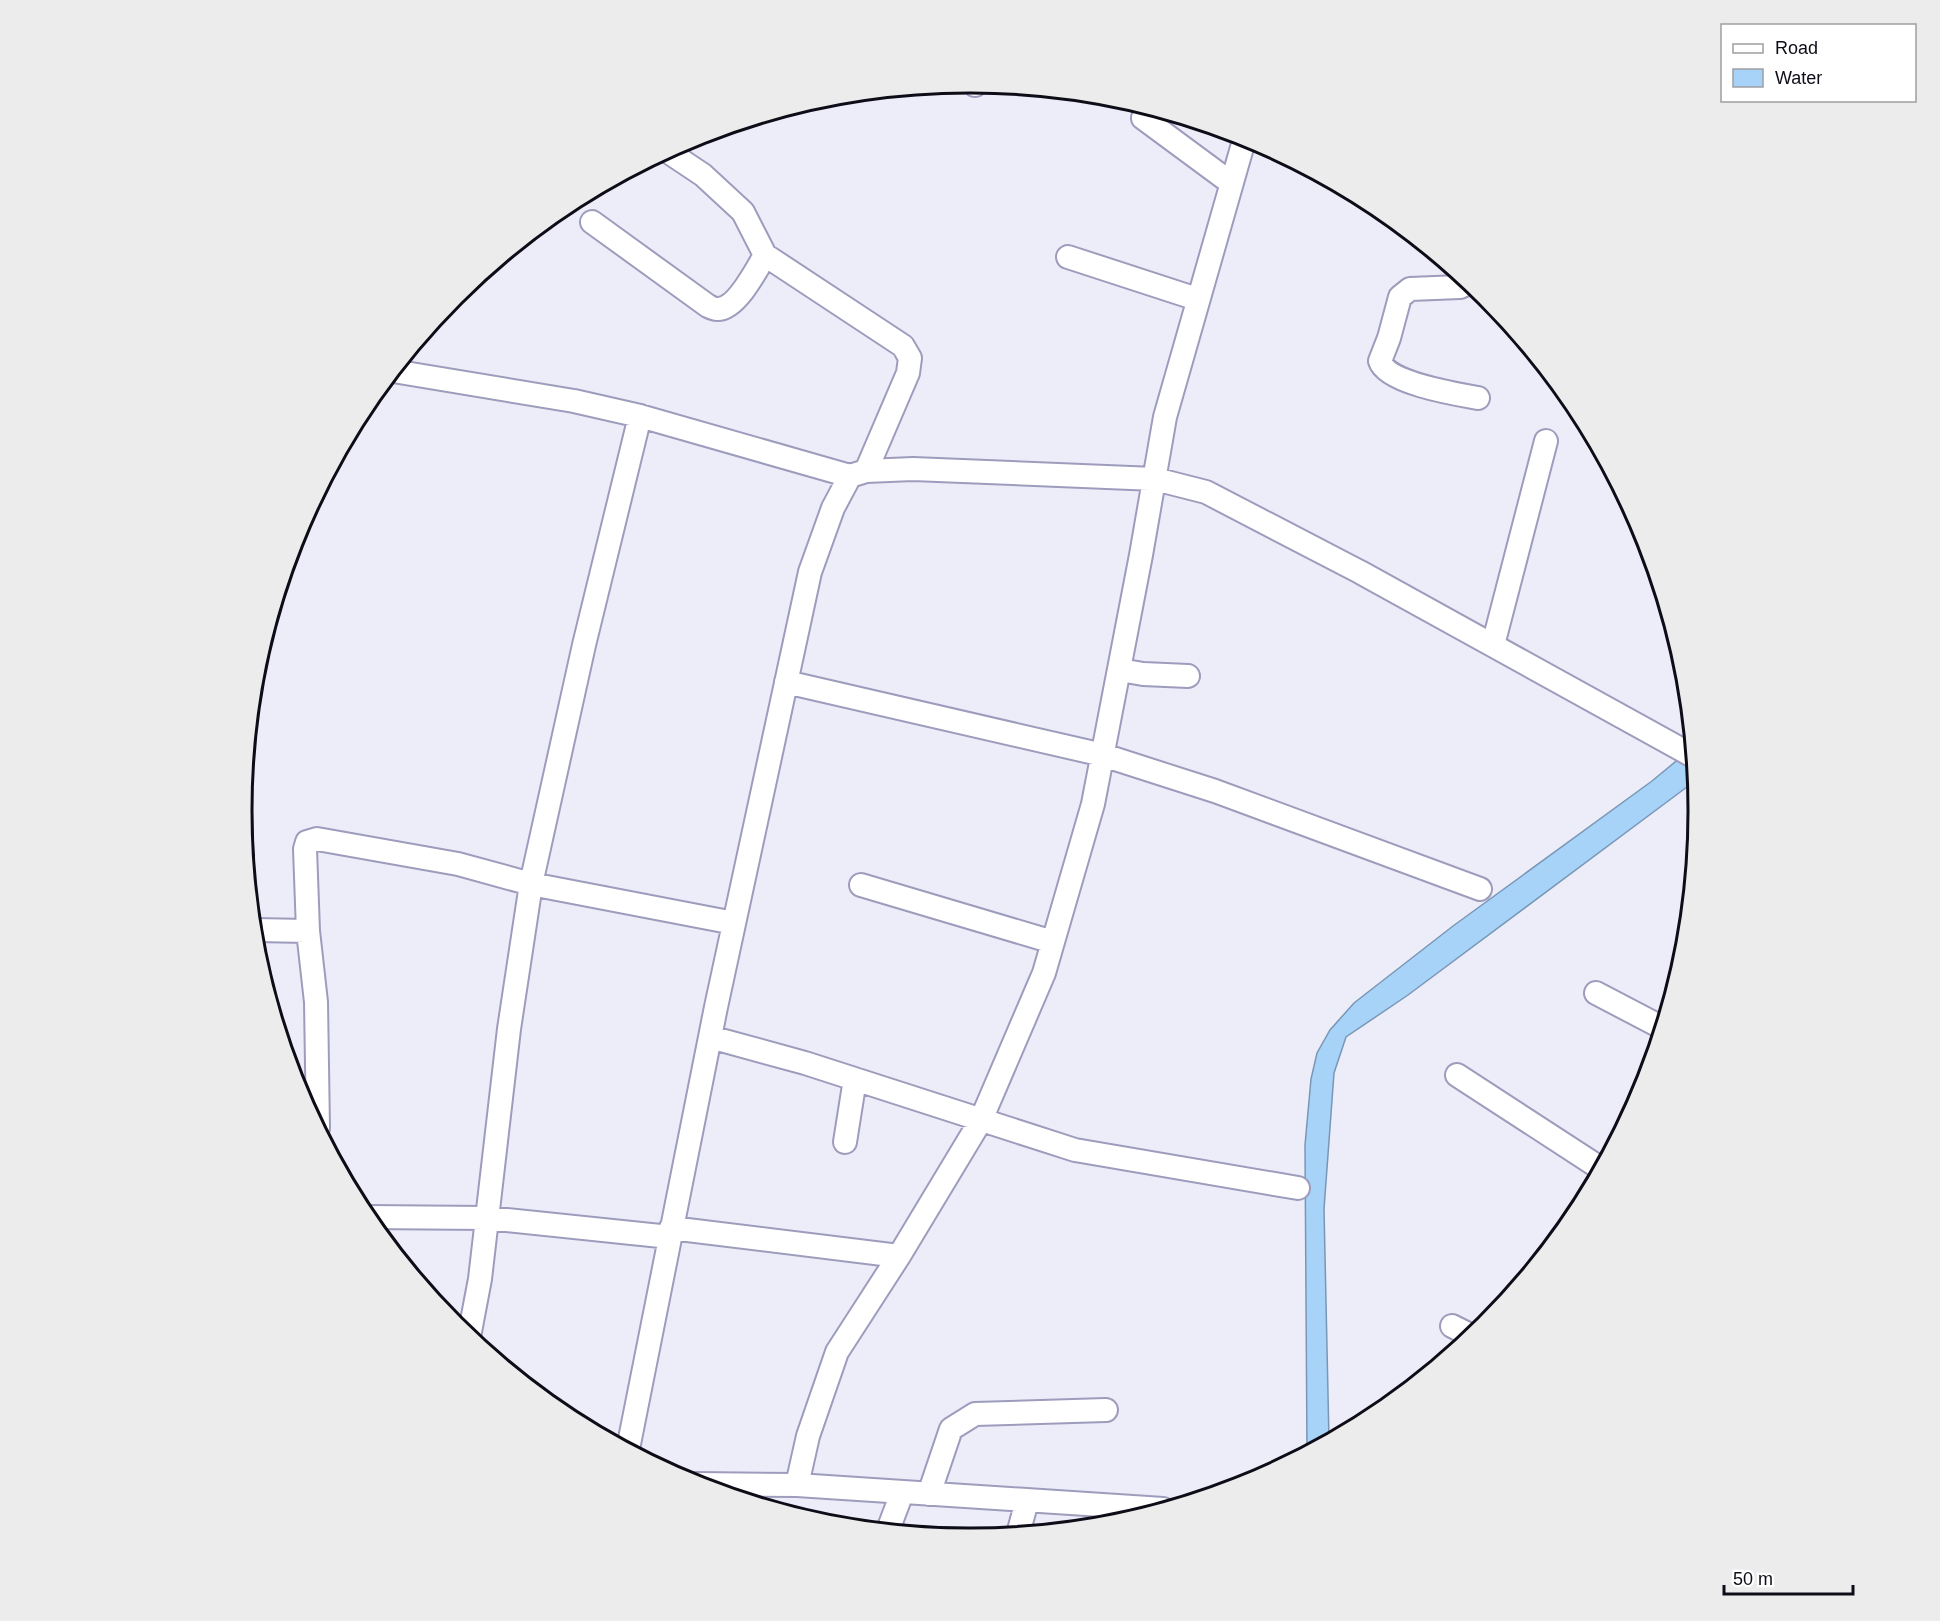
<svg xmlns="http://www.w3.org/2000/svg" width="1940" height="1621" font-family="Helvetica,sans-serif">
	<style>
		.water { fill: #a7d3f9; stroke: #7997b5; stroke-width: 1.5 }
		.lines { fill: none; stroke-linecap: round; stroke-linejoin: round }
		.minor-casing { stroke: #9e9cbc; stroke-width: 26 }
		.minor { stroke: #fff; stroke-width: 22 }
		.rim { fill: none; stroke: #0d0c17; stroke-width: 3 }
	</style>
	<rect width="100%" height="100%" fill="#ededfa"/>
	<path class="water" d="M 1692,748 L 1695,781 L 1408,995 L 1346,1037 L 1334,1073 L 1324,1209 L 1329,1440 L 1307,1452 L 1305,1145 L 1311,1079 L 1317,1053 L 1330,1030 L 1354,1003 L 1453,926 L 1652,781 Z"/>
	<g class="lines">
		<defs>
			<path id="minor" d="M 975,85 L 977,83
				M 1143,118 L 1231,183
				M 667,151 L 703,175 L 743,212 L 765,255 L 903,346 L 910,358 L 908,373 L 866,471
				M 592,222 L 708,306 C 710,307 715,309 717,309 C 736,310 757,269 765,255
				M 1068,257 L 1197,299
				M 1469,283 L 1460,287 L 1410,289 L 1400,297 L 1389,338 L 1380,361 C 1387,383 1456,394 1478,398
				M 393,371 L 574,401 L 640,416 L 850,476
				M 1493,645 L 1546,441
				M 1120,670 L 1143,674 L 1188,676
				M 786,682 L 1103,755 L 1215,791 L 1480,889
				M 861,885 L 1053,942
				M 254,930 L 308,931
				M 1596,993 L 1661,1027
				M 710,1037 L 805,1063 L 1075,1150 L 1298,1188
				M 1457,1075 L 1600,1168
				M 318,1128 L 316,1002 L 308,931 L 305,849 L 307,842 L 317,839 L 458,864 L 531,884 L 734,923
				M 845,1142 L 855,1079
				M 366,1217 L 487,1218 L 670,1237
				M 671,1228 L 899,1256
				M 1452,1326 L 1472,1336
				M 469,1337 L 480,1279 L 509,1029 L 531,884 L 584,645 L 640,416
				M 628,1449 L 716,1007 L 810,572 L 833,508 L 850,476 L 866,471 L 913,469 L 1155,479 L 1206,492 L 1360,572 L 1693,756
				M 696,1484 L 797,1485 L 1163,1509
				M 797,1485 L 808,1436 L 837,1352 L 899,1256 L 981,1120 L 1044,973 L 1093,804 L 1141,555 L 1165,417 L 1245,137
				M 929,1494 L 951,1429 L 975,1414 L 1106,1410
				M 888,1530 L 902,1493
				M 1018,1534 L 1027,1501"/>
		</defs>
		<use href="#minor" class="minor-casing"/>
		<use href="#minor" class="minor"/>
	</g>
	<path d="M0 0H1940V1621H0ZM969 93H971A717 717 0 0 1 1688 810V811A717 717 0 0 1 971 1528H969A717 717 0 0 1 252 811V810A717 717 0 0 1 969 93Z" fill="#ececec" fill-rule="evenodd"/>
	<path class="rim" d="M969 93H971A717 717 0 0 1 1688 810V811A717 717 0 0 1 971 1528H969A717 717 0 0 1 252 811V810A717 717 0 0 1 969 93Z"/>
	<rect x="1721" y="24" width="195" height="78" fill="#ffffff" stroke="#9e9ea2" stroke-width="1.5"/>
	<rect x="1733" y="44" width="30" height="9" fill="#ffffff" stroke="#9e9ea2" stroke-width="1.5"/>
	<text x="1775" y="54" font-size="18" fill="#0d0c17">Road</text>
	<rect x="1733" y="69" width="30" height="18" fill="#a7d3f9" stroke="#9e9ea2" stroke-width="1.5"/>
	<text x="1775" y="84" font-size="18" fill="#0d0c17">Water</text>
	<path d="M1724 1585v9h129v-9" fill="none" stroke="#0d0c17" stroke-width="3"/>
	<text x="1733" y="1585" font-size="18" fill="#0d0c17" stroke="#ffffff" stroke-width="4.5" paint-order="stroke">50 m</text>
</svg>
